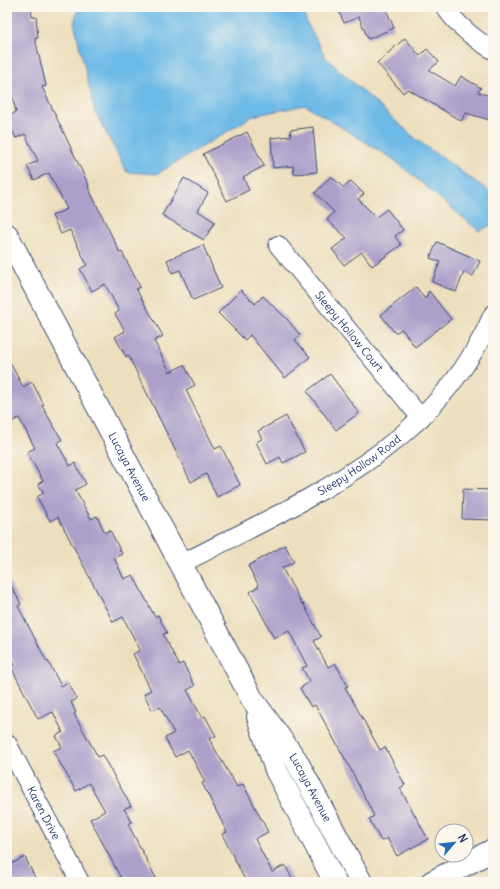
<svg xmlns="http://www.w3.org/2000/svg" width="500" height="889" font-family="Delius,sans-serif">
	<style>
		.water { fill: #6dbae7; stroke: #4474a2 }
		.building { fill: #aca0ca }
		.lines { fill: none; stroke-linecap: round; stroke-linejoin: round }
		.street-casing { stroke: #3a496c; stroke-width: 20 }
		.secondary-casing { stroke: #3a496c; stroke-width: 24 }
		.street { stroke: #fff; stroke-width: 18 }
		.secondary { stroke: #fff; stroke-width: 22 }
		.labels { text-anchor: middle; stroke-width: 4; stroke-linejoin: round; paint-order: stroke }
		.street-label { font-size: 11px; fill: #1b2f5e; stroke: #fbf7ec }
	</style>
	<rect width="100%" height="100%" fill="#fbf7ec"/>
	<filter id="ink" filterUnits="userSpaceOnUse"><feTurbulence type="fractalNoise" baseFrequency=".025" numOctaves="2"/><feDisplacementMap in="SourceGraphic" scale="8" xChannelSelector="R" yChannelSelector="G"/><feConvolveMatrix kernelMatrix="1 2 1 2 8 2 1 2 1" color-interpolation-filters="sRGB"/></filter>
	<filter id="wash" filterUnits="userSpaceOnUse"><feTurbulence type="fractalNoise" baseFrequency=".012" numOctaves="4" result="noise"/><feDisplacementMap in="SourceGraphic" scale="16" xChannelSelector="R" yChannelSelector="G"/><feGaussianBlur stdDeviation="0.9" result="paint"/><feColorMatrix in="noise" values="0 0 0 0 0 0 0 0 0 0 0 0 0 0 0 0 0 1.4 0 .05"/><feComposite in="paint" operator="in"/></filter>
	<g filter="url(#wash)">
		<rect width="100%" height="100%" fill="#eddfbe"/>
		<path class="water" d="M 79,7 L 304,7 L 306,21 L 326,58 L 417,140 L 493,194 L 493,224 L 479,231 L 393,159 L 305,105 L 253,116 L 157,174 L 127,172 L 95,112 L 74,22 Z"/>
		<g id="blocks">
			<path class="building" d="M 7,7 L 31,7 L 32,17 L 36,17 L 38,38 L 35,38 L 46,86 L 42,87 L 89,186 L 88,187 L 120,253 L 122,252 L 140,287 L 136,289 L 163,336 L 154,341 L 170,372 L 184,365 L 195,385 L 186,390 L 215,449 L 221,446 L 240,485 L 217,497 L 206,474 L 191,482 L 128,355 L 126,357 L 115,337 L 125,331 L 115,314 L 119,311 L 105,284 L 92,291 L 80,269 L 87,265 L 70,230 L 61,234 L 52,216 L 67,209 L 49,173 L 34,180 L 27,166 L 38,161 L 25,134 L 16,138 L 7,120 L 7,117 L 16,112 L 7,75 Z
				M 337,7 L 385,7 L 394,28 L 368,39 L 359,17 L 344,23 Z
				M 405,38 L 420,56 L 427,49 L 439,62 L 429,70 L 455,86 L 461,76 L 481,88 L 478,92 L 493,97 L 493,121 L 466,113 L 461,121 L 408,89 L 403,93 L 377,63 Z
				M 313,127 L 317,172 L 294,174 L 293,166 L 273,168 L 271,138 L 291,136 L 290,130 Z
				M 247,132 L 264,166 L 243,177 L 249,190 L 227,201 L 203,154 Z
				M 331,176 L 344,188 L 351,181 L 364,194 L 358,199 L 376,217 L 387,209 L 403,230 L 395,236 L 401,245 L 372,266 L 362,252 L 344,265 L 332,249 L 347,238 L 327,220 L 334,212 L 315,193 Z
				M 184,178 L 208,193 L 198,211 L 215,222 L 204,240 L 162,215 Z
				M 437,242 L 480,261 L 473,276 L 464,272 L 456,292 L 432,282 L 440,262 L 430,258 Z
				M 203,245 L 221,288 L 193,300 L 180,270 L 172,273 L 167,260 Z
				M 416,287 L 425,299 L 429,291 L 451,319 L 415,347 L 402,329 L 395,333 L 381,315 Z
				M 241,290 L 255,304 L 263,296 L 286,318 L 300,335 L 295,340 L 310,357 L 285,378 L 250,335 L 245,340 L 218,313 Z
				M 7,357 L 23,387 L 32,382 L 44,405 L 42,406 L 62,440 L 57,443 L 70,466 L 75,463 L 86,484 L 75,490 L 91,519 L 97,516 L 105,533 L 110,530 L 122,554 L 114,558 L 124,579 L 133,575 L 155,617 L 158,615 L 167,633 L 163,634 L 179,665 L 183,663 L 195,686 L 187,690 L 202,718 L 205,716 L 216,736 L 209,739 L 237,787 L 243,784 L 268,832 L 255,839 L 272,872 L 285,865 L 294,882 L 246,882 L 222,834 L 227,832 L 202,783 L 205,782 L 188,750 L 175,757 L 165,738 L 174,733 L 160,707 L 152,710 L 144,694 L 151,690 L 133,654 L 140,650 L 123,617 L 113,622 L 58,517 L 50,521 L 37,497 L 44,493 L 38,484 L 43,481 L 27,452 L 35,448 L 19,418 L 7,424 Z
				M 330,374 L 359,413 L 336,430 L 307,391 Z
				M 286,416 L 305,452 L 283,463 L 280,457 L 267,464 L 256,442 L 262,439 L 258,431 Z
				M 463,489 L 493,490 L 493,520 L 462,519 Z
				M 285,545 L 294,562 L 282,568 L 302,604 L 303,603 L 321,637 L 314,641 L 328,667 L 335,663 L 348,686 L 345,687 L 380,750 L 385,747 L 405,785 L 400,788 L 428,839 L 397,856 L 387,838 L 381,841 L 369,819 L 374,816 L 349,766 L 315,705 L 311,707 L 300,688 L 310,682 L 302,668 L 307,666 L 289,631 L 274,638 L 250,592 L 259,586 L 248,566 Z
				M 7,578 L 21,604 L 18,606 L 47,662 L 48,661 L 61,686 L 68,682 L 77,699 L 71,702 L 76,713 L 74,714 L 98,757 L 102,755 L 131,806 L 124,809 L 132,822 L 128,824 L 158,882 L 123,882 L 90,819 L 105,811 L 89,783 L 76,791 L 53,751 L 62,747 L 56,736 L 63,732 L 53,712 L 38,719 L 11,667 L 15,665 L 7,649 Z
				M 25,857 L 37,882 L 7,882 L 7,866 Z"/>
		</g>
	</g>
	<g filter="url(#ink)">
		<use href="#blocks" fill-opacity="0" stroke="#3a496c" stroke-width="1"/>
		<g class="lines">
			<defs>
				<g id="street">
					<path d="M 445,7 C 457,25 474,39 493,50"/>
					<path id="s1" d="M 278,245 L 421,418"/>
					<path id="s2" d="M 181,564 C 300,502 437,448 493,314"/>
					<path id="s3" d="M 7,743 L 80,882"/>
				</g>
				<g id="secondary">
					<path id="s4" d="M 7,235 L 252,699 L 296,760 L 361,882"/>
					<path d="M 258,717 L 276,770 L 335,882"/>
					<path d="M 432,882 L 493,850"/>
				</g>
			</defs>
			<use href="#street" class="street-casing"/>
			<use href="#secondary" class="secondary-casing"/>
			<use href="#street" class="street"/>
			<use href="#secondary" class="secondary"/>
		</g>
	</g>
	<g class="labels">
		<g class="street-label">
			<text dy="4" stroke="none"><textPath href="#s1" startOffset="112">Sleepy Hollow Court</textPath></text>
			<text dy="4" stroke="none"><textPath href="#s2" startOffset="204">Sleepy Hollow Road</textPath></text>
			<text dy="4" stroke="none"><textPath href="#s4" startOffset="262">Lucaya Avenue</textPath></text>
			<text dy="4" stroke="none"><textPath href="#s4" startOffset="631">Lucaya Avenue</textPath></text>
			<text dy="4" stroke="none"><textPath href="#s3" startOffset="79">Karen Drive</textPath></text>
		</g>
	</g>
	<rect width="500" height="889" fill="none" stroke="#fbf7ec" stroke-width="24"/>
	<g transform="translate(454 843) rotate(62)"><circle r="19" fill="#fbf7ec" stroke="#a1a7b3"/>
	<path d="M0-3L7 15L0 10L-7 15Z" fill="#1f6fb2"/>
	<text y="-6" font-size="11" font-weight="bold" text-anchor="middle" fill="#1b2f5e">N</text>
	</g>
</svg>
